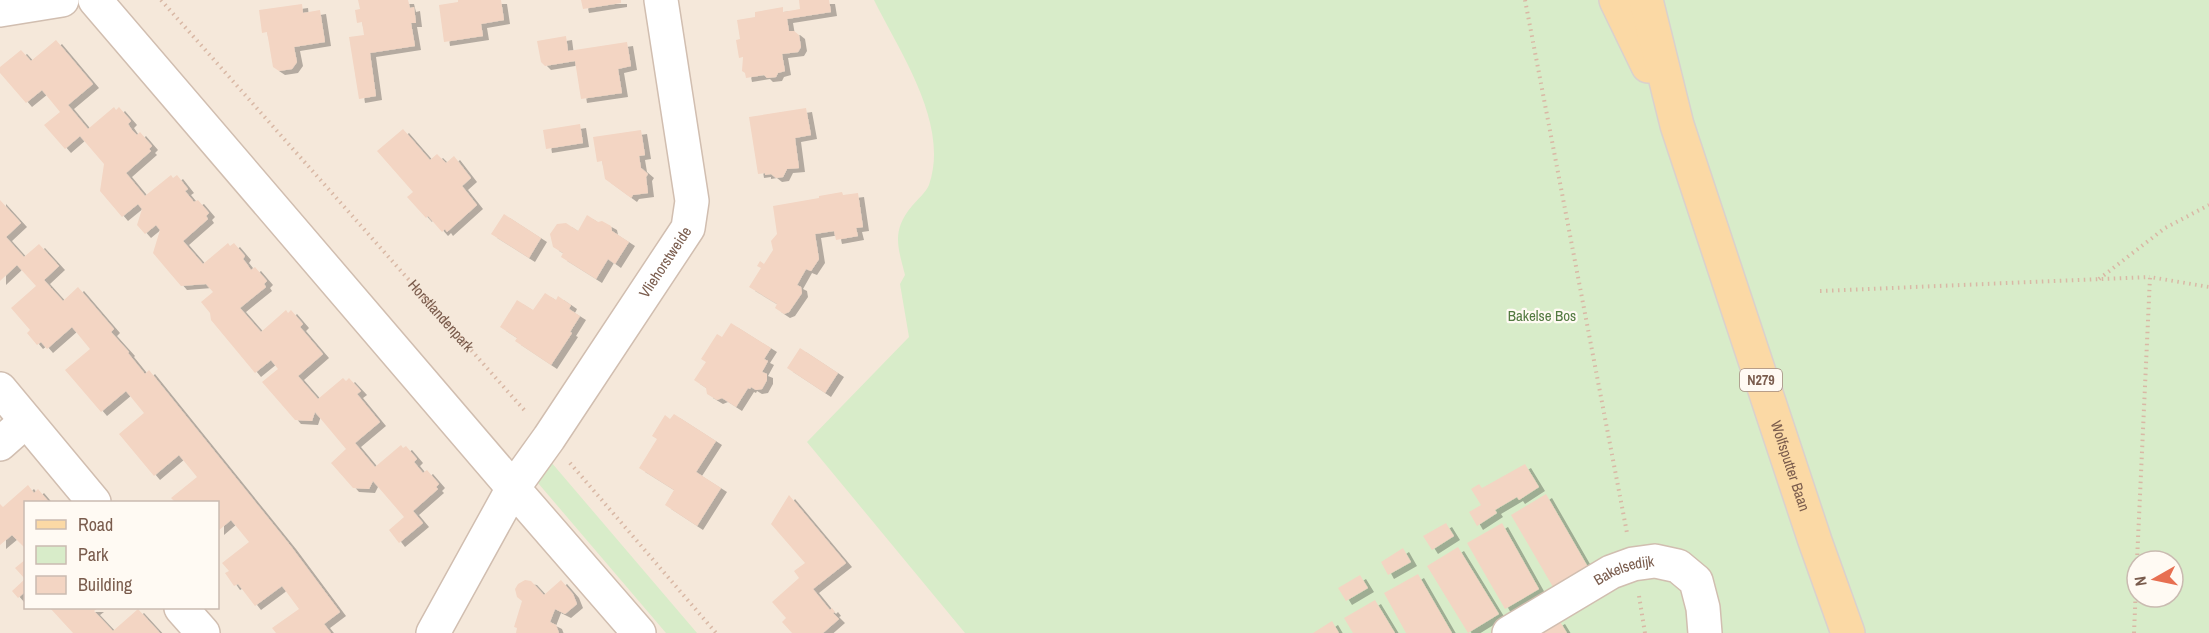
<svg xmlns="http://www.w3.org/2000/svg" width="2209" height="633" font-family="'Archivo Narrow',sans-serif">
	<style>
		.residential { fill: #f5e8da; fill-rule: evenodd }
		.green { fill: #d8ecc9; fill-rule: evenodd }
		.building { fill: #f3d5c3; filter: url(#shadow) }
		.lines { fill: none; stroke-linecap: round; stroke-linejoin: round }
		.minor-casing { stroke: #d1beb0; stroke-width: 36 }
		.major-casing { stroke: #dad1cd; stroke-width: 36 }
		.path { stroke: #d9b8a5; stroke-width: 4; stroke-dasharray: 1.5 4.5; stroke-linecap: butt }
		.minor { stroke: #fff; stroke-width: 33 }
		.major { stroke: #fbd9a5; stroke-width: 33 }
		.labels { text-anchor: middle; stroke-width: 4.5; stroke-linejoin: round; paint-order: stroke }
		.shield { fill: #fffaf3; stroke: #a28b7f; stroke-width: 1.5 }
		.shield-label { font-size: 14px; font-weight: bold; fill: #7a5c4d }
		.street-label { font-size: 15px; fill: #7a5c4d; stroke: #fffaf3 }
		.park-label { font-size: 15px; fill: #537a41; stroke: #fffaf3 }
	</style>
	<defs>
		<filter id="shadow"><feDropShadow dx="6" dy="4" stdDeviation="0" flood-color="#0004"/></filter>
	</defs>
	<rect width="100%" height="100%" fill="#fdf6ec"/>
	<path class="residential" d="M 0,0 L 889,0 L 939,140 L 1059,633 L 0,633 ZM 26,502 L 218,502 L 218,608 L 26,608 Z"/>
	<path class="green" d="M 874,0 L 2209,0 L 2209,633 L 965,633 L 807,442 L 909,337 L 900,284 L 905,275 C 898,247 891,231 912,206 C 917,200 926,192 929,185 C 950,124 900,53 874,0 ZM 2137,561 L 2173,561 L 2173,597 L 2137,597 Z
		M 551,462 L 697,633 L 666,633 L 538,483 Z"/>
	<path class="building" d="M 358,0 L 408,0 L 410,8 L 414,7 L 416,23 L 411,23 L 415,46 L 370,53 L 376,96 L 359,99 L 349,37 L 364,35 L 362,22 L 357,23 L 355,10 L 360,9 Z
		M 458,0 L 501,0 L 504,20 L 481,24 L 483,36 L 444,42 L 439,5 L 458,2 Z
		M 581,0 L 621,0 L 621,3 L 583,9 Z
		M 799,0 L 829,0 L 831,12 L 787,19 L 789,31 L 794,31 L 799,35 L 801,47 L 798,52 L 782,54 L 785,71 L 778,73 L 776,77 L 767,78 L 764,75 L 746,78 L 745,73 L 742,71 L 743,57 L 739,58 L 736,40 L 740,39 L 737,20 L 755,17 L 755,12 L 783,7 L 783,12 L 800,9 Z
		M 302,4 L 303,13 L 320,10 L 325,42 L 294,47 L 297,62 L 292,69 L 279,71 L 273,67 L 267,32 L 262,33 L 259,10 Z
		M 566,36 L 568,51 L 627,42 L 631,66 L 618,69 L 622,93 L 581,99 L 575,61 L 545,66 L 541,62 L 537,41 Z
		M 56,40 L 93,84 L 68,105 L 88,129 L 114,107 L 116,110 L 119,107 L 131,121 L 128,124 L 132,130 L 137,135 L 140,132 L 152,146 L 149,149 L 151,151 L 126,173 L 145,196 L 171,175 L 173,178 L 177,175 L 188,189 L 185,191 L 194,202 L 198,200 L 209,213 L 206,216 L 208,219 L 183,241 L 203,264 L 228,243 L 230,246 L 234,243 L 245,256 L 243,259 L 247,264 L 251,270 L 255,267 L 267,281 L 264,284 L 266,287 L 240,308 L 261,332 L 286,310 L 288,313 L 291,310 L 303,324 L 300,327 L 323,354 L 298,376 L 318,399 L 343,378 L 346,381 L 349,378 L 361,391 L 357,394 L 380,422 L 355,443 L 375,467 L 401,445 L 403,448 L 406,446 L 417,459 L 414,462 L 423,473 L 427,470 L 439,484 L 436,487 L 438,489 L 413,511 L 423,523 L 399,543 L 389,530 L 404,517 L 373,481 L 369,489 L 353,488 L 331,463 L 346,449 L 315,412 L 312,421 L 295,420 L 262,382 L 278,369 L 271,360 L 255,373 L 211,320 L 210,313 L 201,302 L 213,292 L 206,284 L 181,286 L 169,272 L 153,253 L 160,230 L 156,225 L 145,234 L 137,225 L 142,209 L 138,204 L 122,217 L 100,191 L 104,164 L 80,136 L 65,149 L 44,125 L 60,112 L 42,90 L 26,103 L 0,73 L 0,67 L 21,50 L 31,61 Z
		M 806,108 L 811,135 L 795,138 L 799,168 L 787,169 L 783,177 L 776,178 L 771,174 L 765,175 L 765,173 L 758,174 L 749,117 Z
		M 580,124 L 583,143 L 546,149 L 543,130 Z
		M 403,129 L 430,160 L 437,154 L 446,163 L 454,156 L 471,178 L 462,186 L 477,205 L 447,232 L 445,229 L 442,232 L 428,216 L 426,218 L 407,197 L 413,192 L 377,151 Z
		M 641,130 L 645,155 L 639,156 L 641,168 L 648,174 L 646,177 L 648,193 L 633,195 L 631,198 L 605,179 L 602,161 L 597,162 L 593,137 Z
		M 842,192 L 843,195 L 858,193 L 863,227 L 856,228 L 858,236 L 836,240 L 834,231 L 815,234 L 819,259 L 811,271 L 806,269 L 797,285 L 801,287 L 802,293 L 789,312 L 784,314 L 775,308 L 777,304 L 749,287 L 761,268 L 757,266 L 760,261 L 764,264 L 773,250 L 771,241 L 777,234 L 773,206 L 819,198 L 819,196 Z
		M 0,200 L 21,223 L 6,237 L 24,257 L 39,244 L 59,266 L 44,280 L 63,301 L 78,287 L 114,329 L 111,332 L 129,352 L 128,353 L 145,374 L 149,370 L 290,545 L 340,612 L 324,624 L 331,633 L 276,633 L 272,628 L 299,609 L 282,586 L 255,606 L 238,584 L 234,586 L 225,573 L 229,571 L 222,563 L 249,542 L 231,520 L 218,531 L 218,502 L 175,502 L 171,498 L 197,477 L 179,455 L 154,476 L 119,434 L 144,413 L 126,391 L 101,412 L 65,370 L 90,349 L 72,327 L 47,349 L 41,342 L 37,345 L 27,333 L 30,330 L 11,308 L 36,286 L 17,265 L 0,281 Z
		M 504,214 L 541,238 L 529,258 L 491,234 Z
		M 587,215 L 598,222 L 602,221 L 611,226 L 612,231 L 629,242 L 615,264 L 608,259 L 596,279 L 561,257 L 563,253 L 553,247 L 550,234 L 557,224 L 566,223 L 578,231 Z
		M 545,293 L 556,300 L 558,296 L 571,305 L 569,309 L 580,316 L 570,332 L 572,333 L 551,365 L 515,341 L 517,338 L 500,327 L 517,300 L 533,310 Z
		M 731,323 L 771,348 L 764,359 L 768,361 L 762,372 L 767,374 L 767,380 L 762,389 L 756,390 L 751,387 L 750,389 L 748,388 L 736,407 L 722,398 L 717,400 L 707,394 L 706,388 L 694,380 L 706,362 L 701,359 L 717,334 L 722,337 Z
		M 800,348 L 838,373 L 825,393 L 787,368 Z
		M 674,414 L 716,441 L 696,472 L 721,488 L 697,526 L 665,505 L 674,490 L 639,468 L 657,439 L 652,436 L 665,415 L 670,419 Z
		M 1525,464 L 1539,487 L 1519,500 L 1517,497 L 1495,510 L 1497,513 L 1477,526 L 1469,512 L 1481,505 L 1471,489 L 1479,484 L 1482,488 Z
		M 28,485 L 34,493 L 38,489 L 49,502 L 26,502 L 26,549 L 12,535 L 0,545 L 0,504 L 3,507 Z
		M 1546,494 L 1588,567 L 1553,587 L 1511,515 Z
		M 789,495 L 846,563 L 813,589 L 830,610 L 832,608 L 835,612 L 833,613 L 839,619 L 823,633 L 792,633 L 782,622 L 786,618 L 772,602 L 799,578 L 794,571 L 805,563 L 771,524 Z
		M 1446,523 L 1454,536 L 1432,550 L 1423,536 Z
		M 1502,523 L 1539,589 L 1505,609 L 1467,543 Z
		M 1458,547 L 1499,614 L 1468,633 L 1427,566 Z
		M 1403,548 L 1411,562 L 1388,575 L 1381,562 Z
		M 26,559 L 26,591 L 18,598 L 12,591 L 25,579 L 15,568 Z
		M 1418,574 L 1452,633 L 1406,633 L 1384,593 Z
		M 1360,575 L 1368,588 L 1346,601 L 1338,588 Z
		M 525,580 L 531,581 L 544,595 L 561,580 L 573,594 L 577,604 L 565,614 L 555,609 L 550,622 L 556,625 L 559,633 L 516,633 L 517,628 L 514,627 L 522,601 L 517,597 L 515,589 L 518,584 Z
		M 1375,600 L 1395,633 L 1353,633 L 1344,618 Z
		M 50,608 L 98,608 L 94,611 L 113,631 L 138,609 L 160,633 L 73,633 Z
		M 1559,620 L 1567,633 L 1538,633 Z
		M 1332,621 L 1339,633 L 1313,633 Z"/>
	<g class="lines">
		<defs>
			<g id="minor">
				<path d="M 95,0 L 513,488 L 639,633"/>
				<path d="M 0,10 L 62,0"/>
				<path d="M 0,389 L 94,502"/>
				<path d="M 0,444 L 26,421"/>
				<path d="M 181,608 L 203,633"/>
				<path id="s2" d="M 433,633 L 513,488 L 549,438 L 688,228 L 692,201 L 661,0"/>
				<path id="s3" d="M 1509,633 L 1611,572 L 1633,564 L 1655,561 L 1678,566 L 1696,581 L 1703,608 L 1705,633"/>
			</g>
			<g id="major">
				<path d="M 1616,0 L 1648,66"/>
				<path id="s4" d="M 1646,0 L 1677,125 L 1815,541 L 1848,633"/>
			</g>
		</defs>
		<use href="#minor" class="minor-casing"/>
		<use href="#major" class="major-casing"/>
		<g class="path">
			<path id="s1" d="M 161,0 L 526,412"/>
			<path d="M 1525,0 L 1627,533"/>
			<path d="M 2099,279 L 2165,228 L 2209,205"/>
			<path d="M 1820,291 L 2150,277"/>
			<path d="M 570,463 L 716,633"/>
			<path d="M 2137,561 L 2150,277 L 2209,287"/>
			<path d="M 1639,596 L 1645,633"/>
			<path d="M 2134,633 L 2137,563"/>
		</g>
		<use href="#minor" class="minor"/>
		<use href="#major" class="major"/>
	</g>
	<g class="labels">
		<rect class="shield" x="1740" y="369" width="42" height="22" rx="4.5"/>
		<g class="shield-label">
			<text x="1761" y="385">N279</text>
		</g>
		<g class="street-label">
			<text dy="5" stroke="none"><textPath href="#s2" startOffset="438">Vliehorstweide</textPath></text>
			<text dy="5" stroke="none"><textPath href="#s1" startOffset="422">Horstlandenpark</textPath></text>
			<text dy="5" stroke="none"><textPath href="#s4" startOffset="488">Wolfsputter Baan</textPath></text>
			<text dy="5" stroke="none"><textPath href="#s3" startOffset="132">Bakelsedijk</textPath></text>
		</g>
		<g class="park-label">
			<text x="1542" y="321">Bakelse Bos</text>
		</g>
	</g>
	<rect x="24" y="501" width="195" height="108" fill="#fffaf3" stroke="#cabbb1" stroke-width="1.5"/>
	<rect x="36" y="520" width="30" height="9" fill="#fbd9a5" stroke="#cabbb1" stroke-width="1.5"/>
	<text x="78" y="531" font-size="18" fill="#7a5c4d">Road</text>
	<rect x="36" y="546" width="30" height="18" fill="#d8ecc9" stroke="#cabbb1" stroke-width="1.5"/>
	<text x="78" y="561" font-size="18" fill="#7a5c4d">Park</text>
	<rect x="36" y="576" width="30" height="18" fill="#f3d5c3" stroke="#cabbb1" stroke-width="1.5"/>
	<text x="78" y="591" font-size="18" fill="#7a5c4d">Building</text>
	<g transform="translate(2155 579) rotate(261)"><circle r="28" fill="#fffaf3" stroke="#cabbb1" stroke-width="1.5"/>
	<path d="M0-4.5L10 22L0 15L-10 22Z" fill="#e76f51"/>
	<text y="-9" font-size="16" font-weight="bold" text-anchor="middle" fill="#7a5c4d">N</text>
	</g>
</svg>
